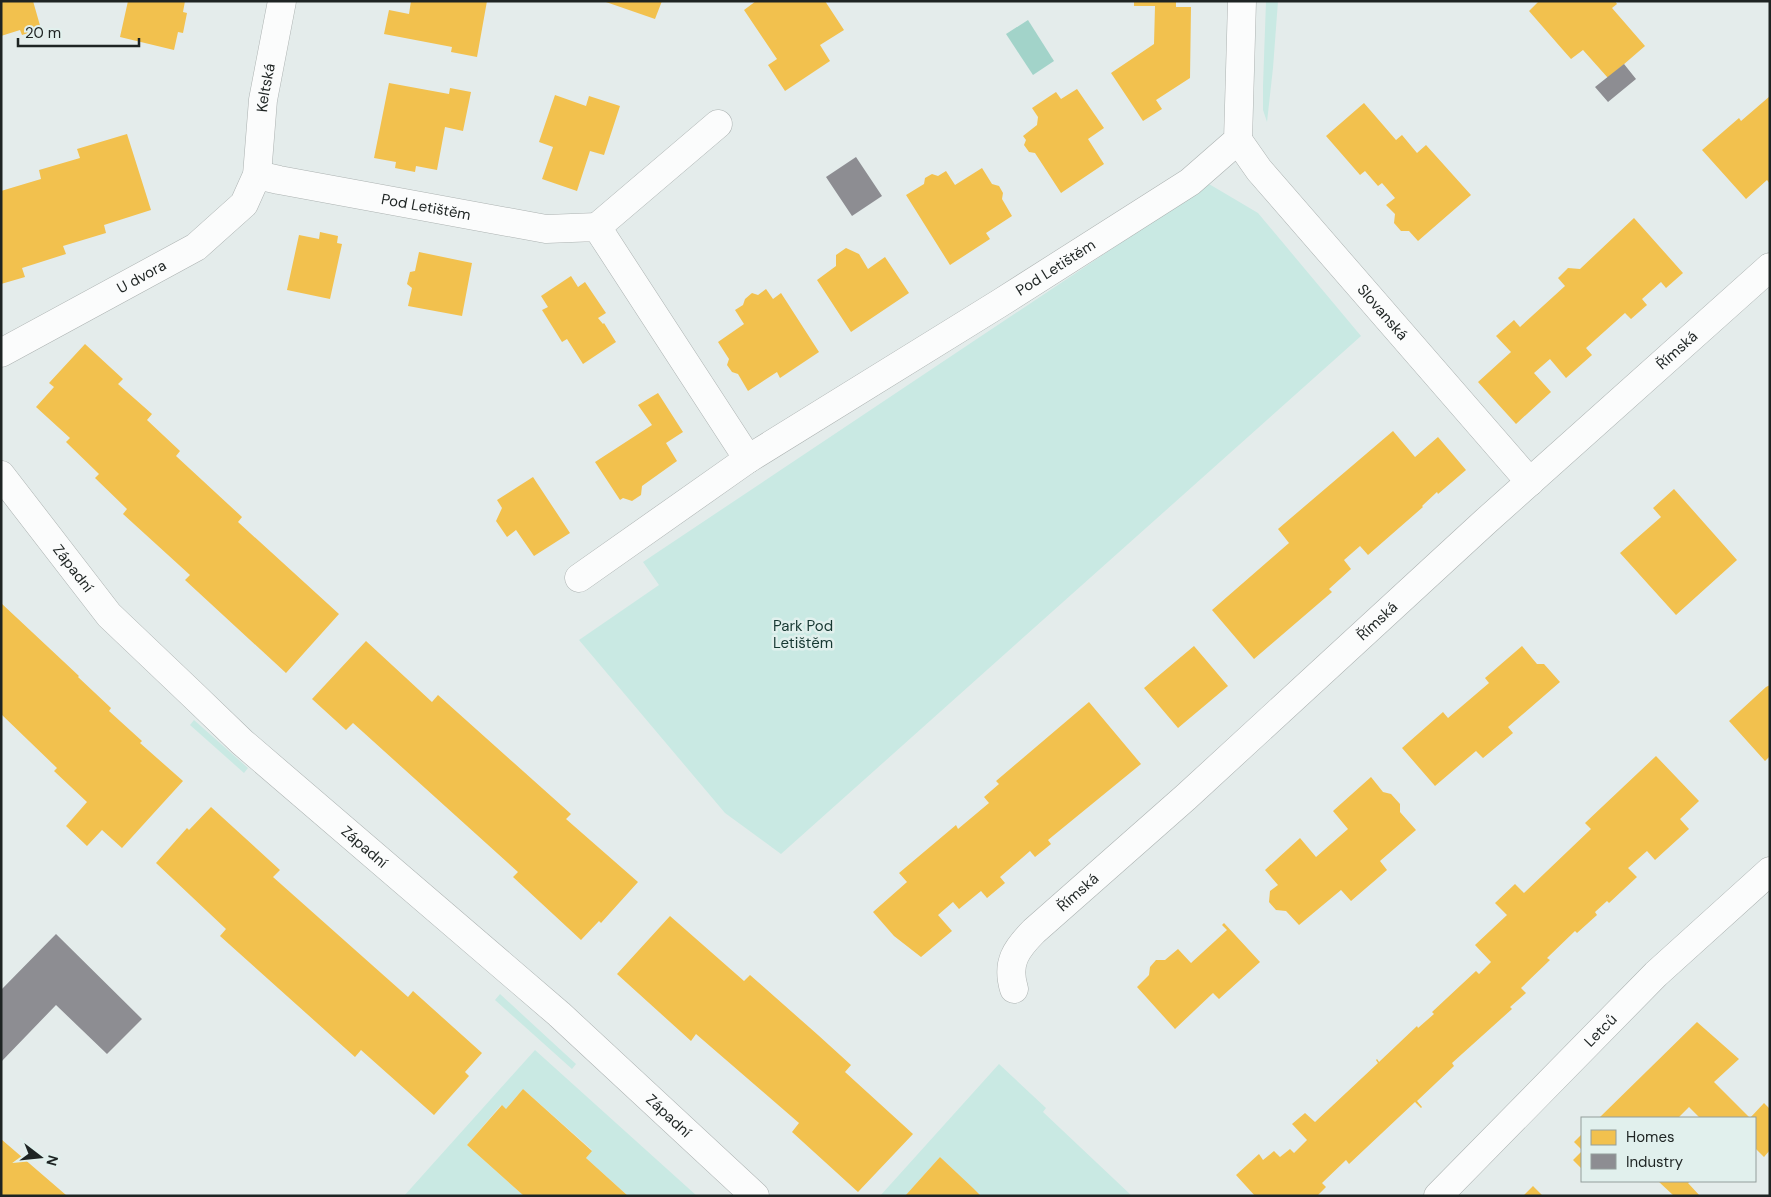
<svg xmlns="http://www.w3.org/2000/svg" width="1771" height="1197" font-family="'DM Sans',sans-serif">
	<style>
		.green { fill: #c9e9e3 }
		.water { fill: #a2d3c9 }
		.homes { fill: #f2c14e }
		.industry { fill: #8d8d92 }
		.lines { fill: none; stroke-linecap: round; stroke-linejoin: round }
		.street-casing { stroke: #acb2b1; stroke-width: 29 }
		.street { stroke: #fbfcfc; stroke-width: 28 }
		.labels { text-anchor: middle; stroke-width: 5; stroke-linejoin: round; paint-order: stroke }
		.street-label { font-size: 15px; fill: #1e2423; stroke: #e1f0ed }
		.park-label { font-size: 15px; fill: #173832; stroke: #e1f0ed }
	</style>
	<rect width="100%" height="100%" fill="#e4eceb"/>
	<path class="green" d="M 1266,1 L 1278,1 L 1273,68 L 1267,122 L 1263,110 L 1263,86 Z
		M 1209,184 L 1258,213 L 1361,336 L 781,854 L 725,813 L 579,640 L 659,585 L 643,562 Z
		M 194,720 L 248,768 L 244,773 L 190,725 Z
		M 500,994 L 576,1064 L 572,1069 L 495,1000 Z
		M 535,1050 L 697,1196 L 628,1196 L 586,1158 L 592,1150 L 523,1089 L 506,1109 L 501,1105 L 467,1145 L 524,1196 L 404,1196 Z
		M 999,1064 L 1046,1108 L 1043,1112 L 1132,1196 L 981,1196 L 940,1157 L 905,1196 L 880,1196 Z"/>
	<path class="water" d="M 1028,20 L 1054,61 L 1033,75 L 1006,34 Z"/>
	<path class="homes" d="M 1,1 L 33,1 L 41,29 L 22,35 L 20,30 L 1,36 Z
		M 128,1 L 185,1 L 183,12 L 187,13 L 183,33 L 178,32 L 174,50 L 120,37 Z
		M 411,1 L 487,1 L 477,57 L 451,52 L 452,47 L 384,34 L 389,10 L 409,14 Z
		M 603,1 L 662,1 L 655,19 Z
		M 756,1 L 825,1 L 844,30 L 820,45 L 830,61 L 785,91 L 768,65 L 777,59 L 744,10 Z
		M 1134,1 L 1176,1 L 1176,7 L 1191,7 L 1190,78 L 1156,100 L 1162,109 L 1143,121 L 1111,73 L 1154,44 L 1155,6 L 1134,6 Z
		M 1539,1 L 1615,1 L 1617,4 L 1612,8 L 1645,46 L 1608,78 L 1583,50 L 1571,59 L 1563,50 L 1529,11 Z
		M 389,83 L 449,94 L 450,88 L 471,92 L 463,131 L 445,127 L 437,170 L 416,166 L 415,172 L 395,168 L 396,162 L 374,158 Z
		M 1077,89 L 1104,128 L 1088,139 L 1104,164 L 1061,193 L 1035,153 L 1029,152 L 1024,145 L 1026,140 L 1023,136 L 1037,125 L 1038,117 L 1032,108 L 1056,92 L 1061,99 Z
		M 555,95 L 586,106 L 589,96 L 620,106 L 604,155 L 590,151 L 577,191 L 542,179 L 553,147 L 539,142 Z
		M 1770,96 L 1770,184 L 1767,180 L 1746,199 L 1702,150 L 1739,118 L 1741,121 Z
		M 1364,103 L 1396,140 L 1402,135 L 1417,153 L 1426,145 L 1471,195 L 1418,241 L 1409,231 L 1401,231 L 1394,223 L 1395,214 L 1386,205 L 1395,198 L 1382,183 L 1378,186 L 1365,171 L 1360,175 L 1326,136 Z
		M 127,134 L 151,210 L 104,225 L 106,233 L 63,246 L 66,254 L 22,268 L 25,277 L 1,284 L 1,191 L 41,179 L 39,170 L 80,158 L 77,149 Z
		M 982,168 L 992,184 L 999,186 L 1003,193 L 1002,199 L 1012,216 L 986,233 L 990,239 L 950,265 L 906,195 L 924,184 L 925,178 L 932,174 L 938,176 L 946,171 L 955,185 Z
		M 1634,218 L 1683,273 L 1666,288 L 1661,282 L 1642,299 L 1647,305 L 1631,319 L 1625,313 L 1605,331 L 1586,348 L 1592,355 L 1566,378 L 1550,359 L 1534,373 L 1551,392 L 1516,424 L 1478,382 L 1511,352 L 1496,336 L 1514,320 L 1520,327 L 1565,286 L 1558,278 L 1568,268 L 1580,269 Z
		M 320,232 L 338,236 L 337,243 L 342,244 L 330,299 L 287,290 L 299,235 L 319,239 Z
		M 846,248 L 859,254 L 868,269 L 885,257 L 909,293 L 851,332 L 817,280 L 836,266 L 836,255 Z
		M 419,252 L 472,263 L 462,316 L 408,306 L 412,288 L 407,284 L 410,272 L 415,271 Z
		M 571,276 L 578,287 L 585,282 L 606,313 L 598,318 L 603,324 L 604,323 L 616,342 L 583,364 L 567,339 L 562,342 L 542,310 L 548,307 L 541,296 Z
		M 766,289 L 773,299 L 781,293 L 819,352 L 780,378 L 777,372 L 748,391 L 738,374 L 732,372 L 727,365 L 729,359 L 718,342 L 744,324 L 735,310 L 743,305 L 745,299 L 752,293 L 758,295 Z
		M 85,344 L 123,379 L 118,384 L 152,414 L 147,420 L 180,451 L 176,456 L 242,517 L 238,522 L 339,614 L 286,673 L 185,580 L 190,575 L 123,514 L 127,509 L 95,478 L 99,474 L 66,442 L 70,438 L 36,407 L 54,387 L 49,383 Z
		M 658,393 L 683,432 L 666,443 L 677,461 L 642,486 L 641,495 L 632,501 L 623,498 L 620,500 L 595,462 L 652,425 L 638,405 Z
		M 1393,431 L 1415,457 L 1438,437 L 1466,470 L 1438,494 L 1437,492 L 1422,506 L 1423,507 L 1368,555 L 1360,546 L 1344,560 L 1351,569 L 1329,589 L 1332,592 L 1254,659 L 1212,610 L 1289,543 L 1278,529 Z
		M 533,477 L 570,533 L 534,556 L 516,530 L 507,537 L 496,521 L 502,508 L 497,500 Z
		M 1674,489 L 1737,560 L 1676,615 L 1620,553 L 1661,517 L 1653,508 Z
		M 1,603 L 79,676 L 78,677 L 111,708 L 109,711 L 142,741 L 140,743 L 183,781 L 122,848 L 102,830 L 87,846 L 66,826 L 87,802 L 54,771 L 57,768 L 1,714 Z
		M 366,641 L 432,702 L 438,695 L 571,814 L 566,819 L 638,882 L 601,923 L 599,921 L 581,940 L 513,877 L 518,872 L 353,723 L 346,730 L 312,699 Z
		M 1194,646 L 1228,686 L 1178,728 L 1144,688 Z
		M 1522,646 L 1537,664 L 1544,664 L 1560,682 L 1508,727 L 1513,733 L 1483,758 L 1476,751 L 1435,786 L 1402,748 L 1443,712 L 1448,718 L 1489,683 L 1485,678 Z
		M 1770,685 L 1770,756 L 1765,761 L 1729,721 L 1766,687 Z
		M 1089,702 L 1141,764 L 1048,840 L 1051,844 L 1035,857 L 1030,851 L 1000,877 L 1005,883 L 987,898 L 981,891 L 959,909 L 953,902 L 938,915 L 952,931 L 921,957 L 894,936 L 873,912 L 907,882 L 899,873 L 956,825 L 958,829 L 989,803 L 984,797 L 999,784 L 996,781 Z
		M 1656,756 L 1699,801 L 1680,819 L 1689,829 L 1655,860 L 1647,851 L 1628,868 L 1637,877 L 1609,903 L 1607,901 L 1595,912 L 1597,915 L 1577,933 L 1575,931 L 1547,958 L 1550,960 L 1521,988 L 1526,993 L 1510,1007 L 1512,1009 L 1452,1063 L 1454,1066 L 1417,1101 L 1422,1107 L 1421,1108 L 1415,1102 L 1349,1164 L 1346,1160 L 1322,1183 L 1326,1187 L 1317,1196 L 1255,1196 L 1236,1175 L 1259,1154 L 1263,1160 L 1274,1151 L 1280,1157 L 1290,1149 L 1294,1153 L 1307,1140 L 1292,1124 L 1305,1113 L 1315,1122 L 1378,1063 L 1376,1060 L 1377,1059 L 1379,1062 L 1417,1026 L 1418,1028 L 1434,1014 L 1432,1012 L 1476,971 L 1479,974 L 1491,962 L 1475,945 L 1507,915 L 1495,903 L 1515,884 L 1524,893 L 1591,829 L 1585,823 Z
		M 1371,777 L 1383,792 L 1391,794 L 1400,804 L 1400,812 L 1416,830 L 1380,861 L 1387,870 L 1351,901 L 1341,890 L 1299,925 L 1286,911 L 1276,910 L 1269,902 L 1270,891 L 1278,885 L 1265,870 L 1300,838 L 1316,857 L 1348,829 L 1333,811 Z
		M 211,807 L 280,870 L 273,877 L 408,997 L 413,991 L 482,1053 L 465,1072 L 469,1076 L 434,1115 L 361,1050 L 355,1057 L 220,936 L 226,929 L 156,863 L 187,828 L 189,830 Z
		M 670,916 L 744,981 L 750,975 L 818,1035 L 851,1065 L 845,1072 L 913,1134 L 858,1192 L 792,1132 L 799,1123 L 696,1034 L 691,1041 L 617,974 Z
		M 1224,923 L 1260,962 L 1219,999 L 1213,993 L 1175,1029 L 1137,987 L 1149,975 L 1150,967 L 1156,960 L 1165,960 L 1178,949 L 1191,963 L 1227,930 L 1222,925 Z
		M 1697,1022 L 1739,1059 L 1714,1082 L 1750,1118 L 1764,1103 L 1770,1109 L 1770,1150 L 1764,1157 L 1755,1148 L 1755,1118 L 1700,1118 L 1689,1107 L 1678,1118 L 1599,1118 Z
		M 523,1089 L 592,1151 L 586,1158 L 628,1196 L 524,1196 L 467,1145 L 502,1105 L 506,1109 Z
		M 1582,1134 L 1582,1150 L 1574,1142 Z
		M 1,1139 L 66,1195 L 65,1196 L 1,1196 Z
		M 1582,1151 L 1582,1169 L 1573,1160 Z
		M 940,1157 L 973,1188 L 981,1196 L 905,1196 Z
		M 1658,1181 L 1691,1181 L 1688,1183 L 1700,1196 L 1674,1196 Z
		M 1533,1186 L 1543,1196 L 1523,1196 Z"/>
	<path class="industry" d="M 1624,64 L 1636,79 L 1608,102 L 1595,87 Z
		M 856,157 L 882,196 L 852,216 L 826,177 Z
		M 56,934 L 142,1019 L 107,1054 L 56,1005 L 1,1062 L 1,990 Z"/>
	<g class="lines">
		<defs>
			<g id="street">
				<path id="s1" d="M 1238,140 L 1259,170 L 1530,482"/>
				<path id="s2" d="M 257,175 L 279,180 L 546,229 L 597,227 L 748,459"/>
				<path d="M 597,227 L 718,124"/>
				<path id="s3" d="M 1,353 L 196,247 L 244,204 L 257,175 L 263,100 L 282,1"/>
				<path id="s4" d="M 1,475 L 109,615 L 191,693 L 242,742 L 559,1014 L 755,1196"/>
				<path id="s5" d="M 579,578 L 748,459 L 1000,303 L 1190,182 L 1238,140 L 1242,1"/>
				<path id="s6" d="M 1014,989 C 1006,963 1016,949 1034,931 L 1186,797 L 1486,521 L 1770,267"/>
				<path id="s7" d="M 1438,1196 L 1656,974 L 1770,871"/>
			</g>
		</defs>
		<use href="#street" class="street-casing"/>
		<use href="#street" class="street"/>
	</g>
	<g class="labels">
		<g class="street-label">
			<text dy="5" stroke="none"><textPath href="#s3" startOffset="406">Keltská</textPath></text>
			<text dy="5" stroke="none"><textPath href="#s2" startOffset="172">Pod Letištěm</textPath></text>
			<text dy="5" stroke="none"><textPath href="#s5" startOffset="569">Pod Letištěm</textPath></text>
			<text dy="5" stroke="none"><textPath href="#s3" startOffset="160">U dvora</textPath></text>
			<text dy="5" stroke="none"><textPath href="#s1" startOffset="225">Slovanská</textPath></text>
			<text dy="5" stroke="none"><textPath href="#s6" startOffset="932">Římská</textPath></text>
			<text dy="5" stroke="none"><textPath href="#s4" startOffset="118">Západní</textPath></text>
			<text dy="5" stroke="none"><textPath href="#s6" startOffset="528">Římská</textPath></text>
			<text dy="5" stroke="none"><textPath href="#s4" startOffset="522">Západní</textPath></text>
			<text dy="5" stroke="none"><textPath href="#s6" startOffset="124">Římská</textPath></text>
			<text dy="5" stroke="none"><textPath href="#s7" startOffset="232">Letců</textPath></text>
			<text dy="5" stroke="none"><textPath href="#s4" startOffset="928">Západní</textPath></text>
		</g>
		<g class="park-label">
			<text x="803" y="631">Park Pod<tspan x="803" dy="17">Letištěm</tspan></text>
		</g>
	</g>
	<rect width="1771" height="1197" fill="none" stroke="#1e2423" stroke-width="5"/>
	<rect x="1581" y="1117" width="175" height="65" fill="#e1f0ed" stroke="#939e9c"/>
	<rect x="1591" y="1130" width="25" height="15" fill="#f2c14e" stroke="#939e9c"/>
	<text x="1626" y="1142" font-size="15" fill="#1e2423">Homes</text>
	<rect x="1591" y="1154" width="25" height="15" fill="#8d8d92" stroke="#939e9c"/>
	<text x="1626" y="1167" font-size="15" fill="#1e2423">Industry</text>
	<g transform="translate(40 1157) rotate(106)" stroke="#e1f0ed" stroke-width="4" paint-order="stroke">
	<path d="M0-4L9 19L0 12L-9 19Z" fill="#1e2423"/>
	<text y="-8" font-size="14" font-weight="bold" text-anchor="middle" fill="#1e2423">N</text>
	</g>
	<path d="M18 38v8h121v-8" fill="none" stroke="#1e2423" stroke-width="2.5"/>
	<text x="25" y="38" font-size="15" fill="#1e2423" stroke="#e1f0ed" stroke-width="4" paint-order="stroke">20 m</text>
</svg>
